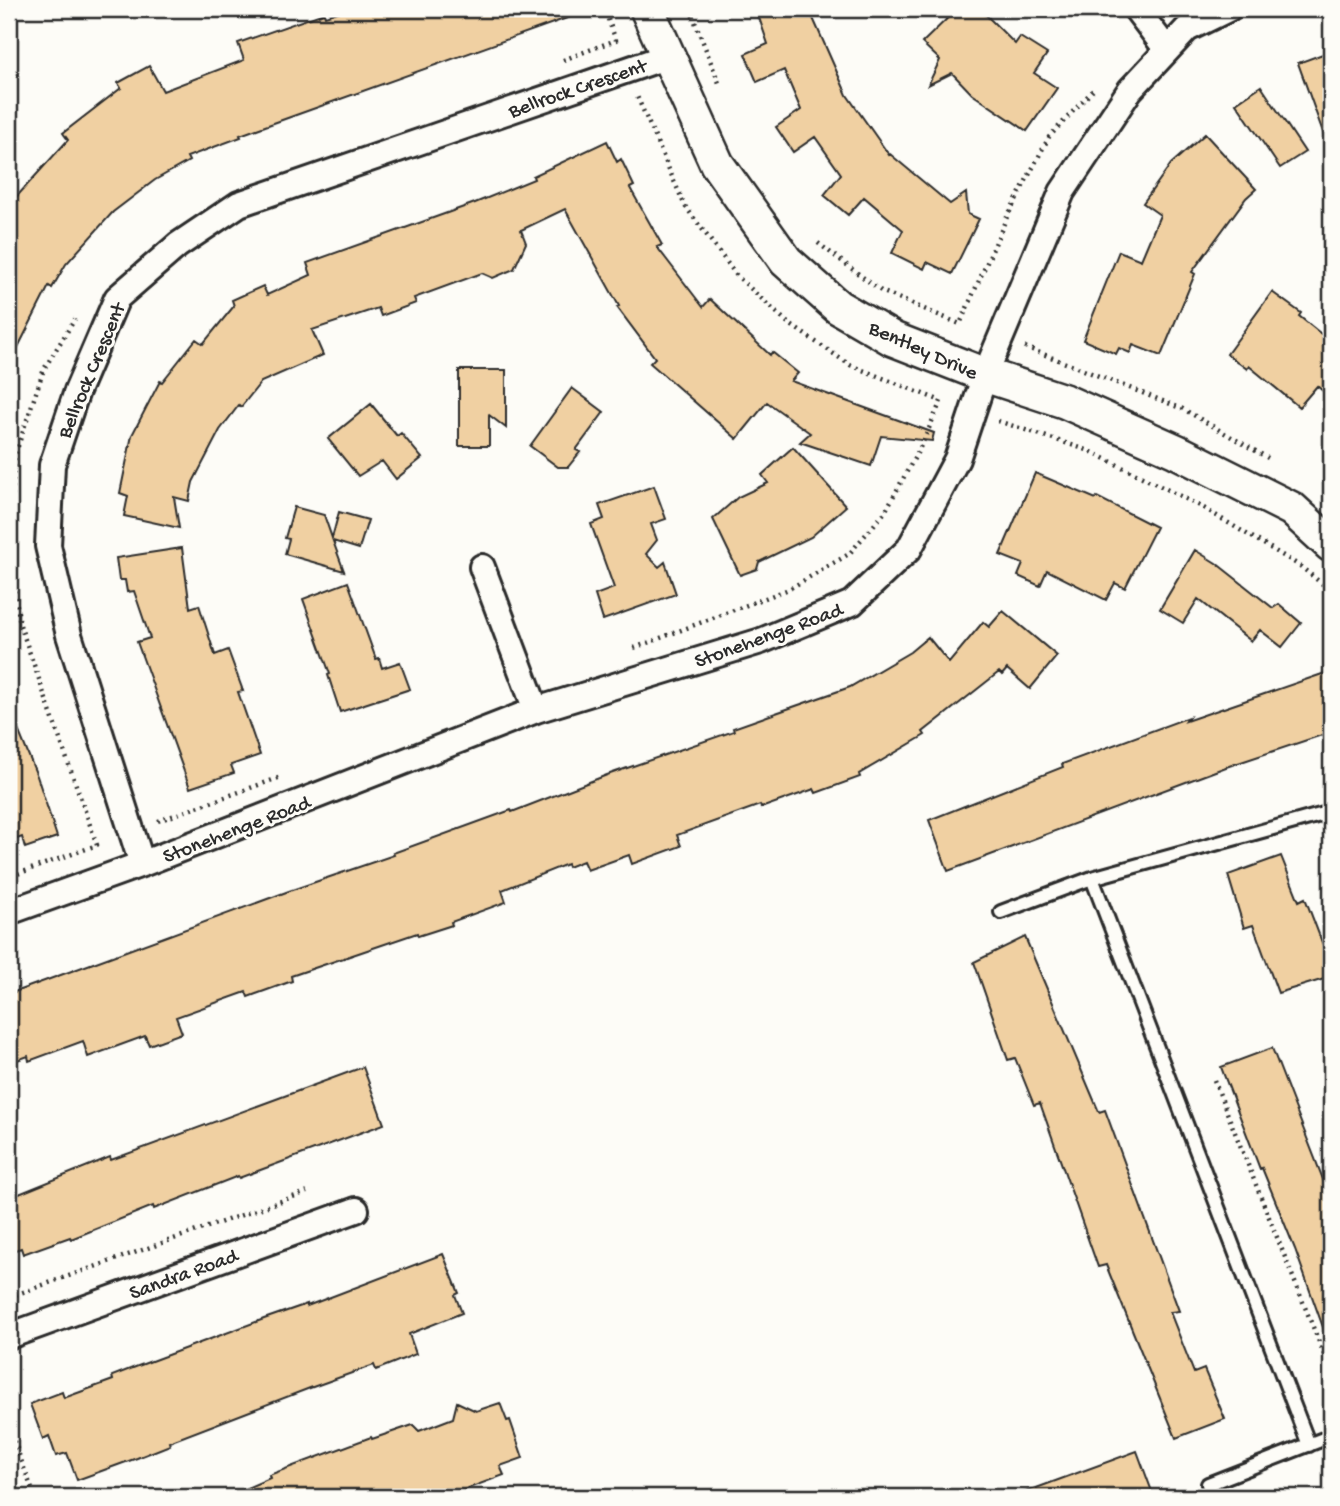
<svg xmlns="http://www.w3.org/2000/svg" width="1340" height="1506" font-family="'Gochi Hand',sans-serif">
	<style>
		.building { fill: #f0d0a2; stroke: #2b2b2b; stroke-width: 2 }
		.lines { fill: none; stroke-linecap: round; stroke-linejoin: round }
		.lane-casing { stroke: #2b2b2b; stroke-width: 18 }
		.street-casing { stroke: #2b2b2b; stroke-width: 30 }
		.secondary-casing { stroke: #2b2b2b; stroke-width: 38 }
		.path { stroke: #2b2b2b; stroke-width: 4.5; stroke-dasharray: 2 5; stroke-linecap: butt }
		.lane { stroke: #fdfcf7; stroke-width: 12 }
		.street { stroke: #fdfcf7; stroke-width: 24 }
		.secondary { stroke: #fdfcf7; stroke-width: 33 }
		.labels { text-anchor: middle; stroke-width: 6; stroke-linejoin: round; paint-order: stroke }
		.street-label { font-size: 21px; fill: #2b2b2b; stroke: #fdfcf7 }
	</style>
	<rect width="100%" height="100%" fill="#fdfcf7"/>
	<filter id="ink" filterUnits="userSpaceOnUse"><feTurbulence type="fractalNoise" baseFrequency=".0143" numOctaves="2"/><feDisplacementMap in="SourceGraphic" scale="14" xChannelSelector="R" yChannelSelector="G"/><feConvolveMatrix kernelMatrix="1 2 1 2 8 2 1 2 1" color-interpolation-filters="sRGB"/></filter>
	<g filter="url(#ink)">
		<path class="building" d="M 347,9 L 580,9 L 581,13 L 240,135 L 241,137 L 187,157 L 189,161 L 155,180 L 113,212 L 66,264 L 52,288 L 49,286 L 9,365 L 9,205 L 68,140 L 63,133 L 121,88 L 118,83 L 149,66 L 163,91 L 244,60 L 238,43 L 324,13 L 325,16 Z
			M 756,9 L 809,9 L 847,95 L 889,155 L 890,154 L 950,204 L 966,193 L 968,214 L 979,219 L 952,274 L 927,262 L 924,269 L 892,253 L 903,230 L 864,197 L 848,215 L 824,195 L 841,174 L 815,137 L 793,152 L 776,127 L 801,110 L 784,70 L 757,82 L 745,54 L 768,44 Z
			M 957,9 L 980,9 L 1015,44 L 1020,37 L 1047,54 L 1034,73 L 1057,88 L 1027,131 L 972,94 L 952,73 L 928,85 L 940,60 L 922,43 Z
			M 1331,51 L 1331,145 L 1328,146 L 1298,63 Z
			M 1261,86 L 1305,152 L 1280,168 L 1236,103 Z
			M 1205,134 L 1256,189 L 1246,198 L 1192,272 L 1195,274 L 1161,356 L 1133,345 L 1130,353 L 1119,348 L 1116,354 L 1083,340 L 1119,251 L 1141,260 L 1160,215 L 1143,203 L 1171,164 Z
			M 607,141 L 617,162 L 621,159 L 634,186 L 630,188 L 662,245 L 657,247 L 703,307 L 710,299 L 770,355 L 772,352 L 798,373 L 791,381 L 934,433 L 932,441 L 881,436 L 871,466 L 800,442 L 810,433 L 767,402 L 737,439 L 650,363 L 655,358 L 617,307 L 619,306 L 565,209 L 521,230 L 526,243 L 514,269 L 493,278 L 482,273 L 414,298 L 416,303 L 381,316 L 378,308 L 312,330 L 323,355 L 261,382 L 241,407 L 239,405 L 220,430 L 193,482 L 189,501 L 174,497 L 179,528 L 124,516 L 128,496 L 120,493 L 132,435 L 160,381 L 162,382 L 196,339 L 203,344 L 234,306 L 232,300 L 263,286 L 267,295 L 311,275 L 307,263 L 475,203 L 534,179 L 533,176 Z
			M 1272,292 L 1301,313 L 1299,316 L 1331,342 L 1331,398 L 1317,386 L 1299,407 L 1249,366 L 1247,369 L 1227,354 Z
			M 459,370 L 506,370 L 506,428 L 489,415 L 489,446 L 459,446 Z
			M 572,388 L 604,412 L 576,450 L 580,452 L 568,467 L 558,467 L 530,446 Z
			M 371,404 L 397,436 L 401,433 L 422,458 L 396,479 L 382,461 L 358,476 L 328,439 Z
			M 793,447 L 846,506 L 811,537 L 759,562 L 757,569 L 740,575 L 713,519 L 738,497 L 768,483 L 762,475 Z
			M 1035,473 L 1096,499 L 1097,497 L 1156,527 L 1125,588 L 1115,583 L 1106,600 L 1047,570 L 1040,586 L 1018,576 L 1023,564 L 1000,555 Z
			M 654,486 L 666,519 L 651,524 L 657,540 L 646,554 L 659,567 L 665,562 L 676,594 L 603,620 L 595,595 L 614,588 L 591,524 L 604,519 L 599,505 Z
			M 294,507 L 324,515 L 332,538 L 339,512 L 368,520 L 359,549 L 333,541 L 344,571 L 285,554 L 289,539 L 285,538 Z
			M 182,548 L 190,608 L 199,605 L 215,655 L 228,650 L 243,691 L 238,692 L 260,755 L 231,765 L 234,773 L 190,788 L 137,642 L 150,638 L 134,591 L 127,592 L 125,580 L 119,580 L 116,558 Z
			M 1195,550 L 1216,563 L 1273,608 L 1279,604 L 1301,623 L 1282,647 L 1260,630 L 1251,641 L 1198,599 L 1183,623 L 1160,609 Z
			M 348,582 L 376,659 L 379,658 L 382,668 L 400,662 L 410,689 L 340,712 L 328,675 L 330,674 L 303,599 Z
			M 1003,611 L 1057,656 L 1030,689 L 1007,669 L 1002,675 L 999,672 L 923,732 L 925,735 L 859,774 L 860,777 L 816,793 L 814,789 L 761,808 L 760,805 L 677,835 L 681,846 L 632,864 L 629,855 L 587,870 L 583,861 L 568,867 L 567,864 L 502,890 L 506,902 L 451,922 L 452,925 L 418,936 L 417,933 L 291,976 L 292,981 L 248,997 L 246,992 L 176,1017 L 182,1033 L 149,1045 L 145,1036 L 88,1057 L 83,1041 L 29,1061 L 28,1056 L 9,1063 L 9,994 L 289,891 L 394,855 L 393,853 L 511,810 L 512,812 L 607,775 L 734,731 L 733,728 L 850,687 L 910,652 L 928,637 L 949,663 L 983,622 L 989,627 Z
			M 1331,671 L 1331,732 L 1226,767 L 948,871 L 929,820 L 1063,767 L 1062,764 L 1189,717 L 1186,721 Z
			M 10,710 L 37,776 L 57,837 L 25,848 L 22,837 L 9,842 Z
			M 1281,856 L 1299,901 L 1305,898 L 1331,966 L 1331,977 L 1278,993 L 1253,925 L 1244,928 L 1228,875 Z
			M 1025,937 L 1099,1112 L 1105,1110 L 1179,1311 L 1170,1312 L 1194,1373 L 1204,1369 L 1225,1419 L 1176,1438 L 1106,1265 L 1098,1267 L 1040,1103 L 1034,1105 L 1015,1058 L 1008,1060 L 974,962 Z
			M 1272,1048 L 1331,1200 L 1331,1341 L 1328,1341 L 1295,1249 L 1262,1168 L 1260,1169 L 1221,1067 Z
			M 363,1067 L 384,1124 L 239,1178 L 238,1176 L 154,1209 L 153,1206 L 71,1239 L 70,1237 L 23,1254 L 21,1248 L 9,1252 L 9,1198 L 110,1157 L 111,1160 Z
			M 443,1254 L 459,1293 L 455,1295 L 462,1313 L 409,1334 L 416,1354 L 376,1370 L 374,1365 L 310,1388 L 169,1442 L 170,1445 L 137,1458 L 77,1480 L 67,1453 L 56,1456 L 49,1436 L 43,1439 L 30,1404 L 62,1392 L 64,1398 L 113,1380 L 112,1376 L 138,1366 L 264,1319 L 307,1304 L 307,1306 Z
			M 457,1402 L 476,1411 L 500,1403 L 507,1421 L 510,1420 L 523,1458 L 500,1466 L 504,1475 L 445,1497 L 226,1497 L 270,1478 L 269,1475 L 371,1437 L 372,1439 L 413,1425 L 419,1431 L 453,1418 Z
			M 1137,1451 L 1154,1497 L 1020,1497 L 1020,1494 Z"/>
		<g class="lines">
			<defs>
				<path id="lane" d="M 1092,878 L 1309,1445
					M 1001,912 L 1092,878 L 1331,812
					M 1208,1484 L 1331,1436"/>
				<path id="street" d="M 1136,9 L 1167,50
					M 482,567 L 536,710
					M 142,864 L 69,635 L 48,546 L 52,465 L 77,391 L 117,298 L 178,245 L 239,204 L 668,56
					M 9,912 L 142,864 L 536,710 L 761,641 L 852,603 L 909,549 L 957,459 L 985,375 L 1062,192 L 1130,90 L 1187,29 L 1228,9
					M 9,1336 L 356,1210"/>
				<path id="secondary" d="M 647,9 L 717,164 L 786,261 L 838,307 L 893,339 L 985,375 L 1064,401 L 1176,451 L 1292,509 L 1331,545"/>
			</defs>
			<use href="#lane" class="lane-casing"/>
			<use href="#street" class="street-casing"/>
			<use href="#secondary" class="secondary-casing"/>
			<path class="path" d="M 690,9 L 719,83
				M 563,60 L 616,40 L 604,9
				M 818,243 L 881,291 L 960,324 L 1006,219 L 1049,137 L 1095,88
				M 1025,347 L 1183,409 L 1268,458
				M 998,421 L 1090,451 L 1202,507 L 1300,566 L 1331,591
				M 9,544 L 15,455 L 44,369 L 75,319
				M 9,556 L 20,625 L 97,845 L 9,877
				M 634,648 L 789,589 L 849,554 L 885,512 L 923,442 L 941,401 L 850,365 L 788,323 L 737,276 L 685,206 L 636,94
				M 158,821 L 281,777
				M 1214,1080 L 1331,1372
				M 9,1297 L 307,1192
				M 9,1428 L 35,1497"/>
			<use href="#lane" class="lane"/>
			<use href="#street" class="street"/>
			<use href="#secondary" class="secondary"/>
		</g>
	</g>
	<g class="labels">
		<g class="street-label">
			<text transform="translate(577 87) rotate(-19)" y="7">Bellrock Crescent</text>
			<text transform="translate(924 349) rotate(24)" y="7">Bentley Drive</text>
			<text transform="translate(90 370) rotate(-67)" y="7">Bellrock Crescent</text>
			<text transform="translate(768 634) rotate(-20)" y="7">Stonehenge Road</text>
			<text transform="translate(236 828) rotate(-21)" y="7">Stonehenge Road</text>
			<text transform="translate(183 1273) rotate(-20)" y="7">Sandra Road</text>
		</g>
	</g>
	<rect width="1340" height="1506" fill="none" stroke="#fdfcf7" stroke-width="35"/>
	<rect x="18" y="18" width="1305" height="1471" fill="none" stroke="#2b2b2b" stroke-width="2.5" filter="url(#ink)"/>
</svg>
